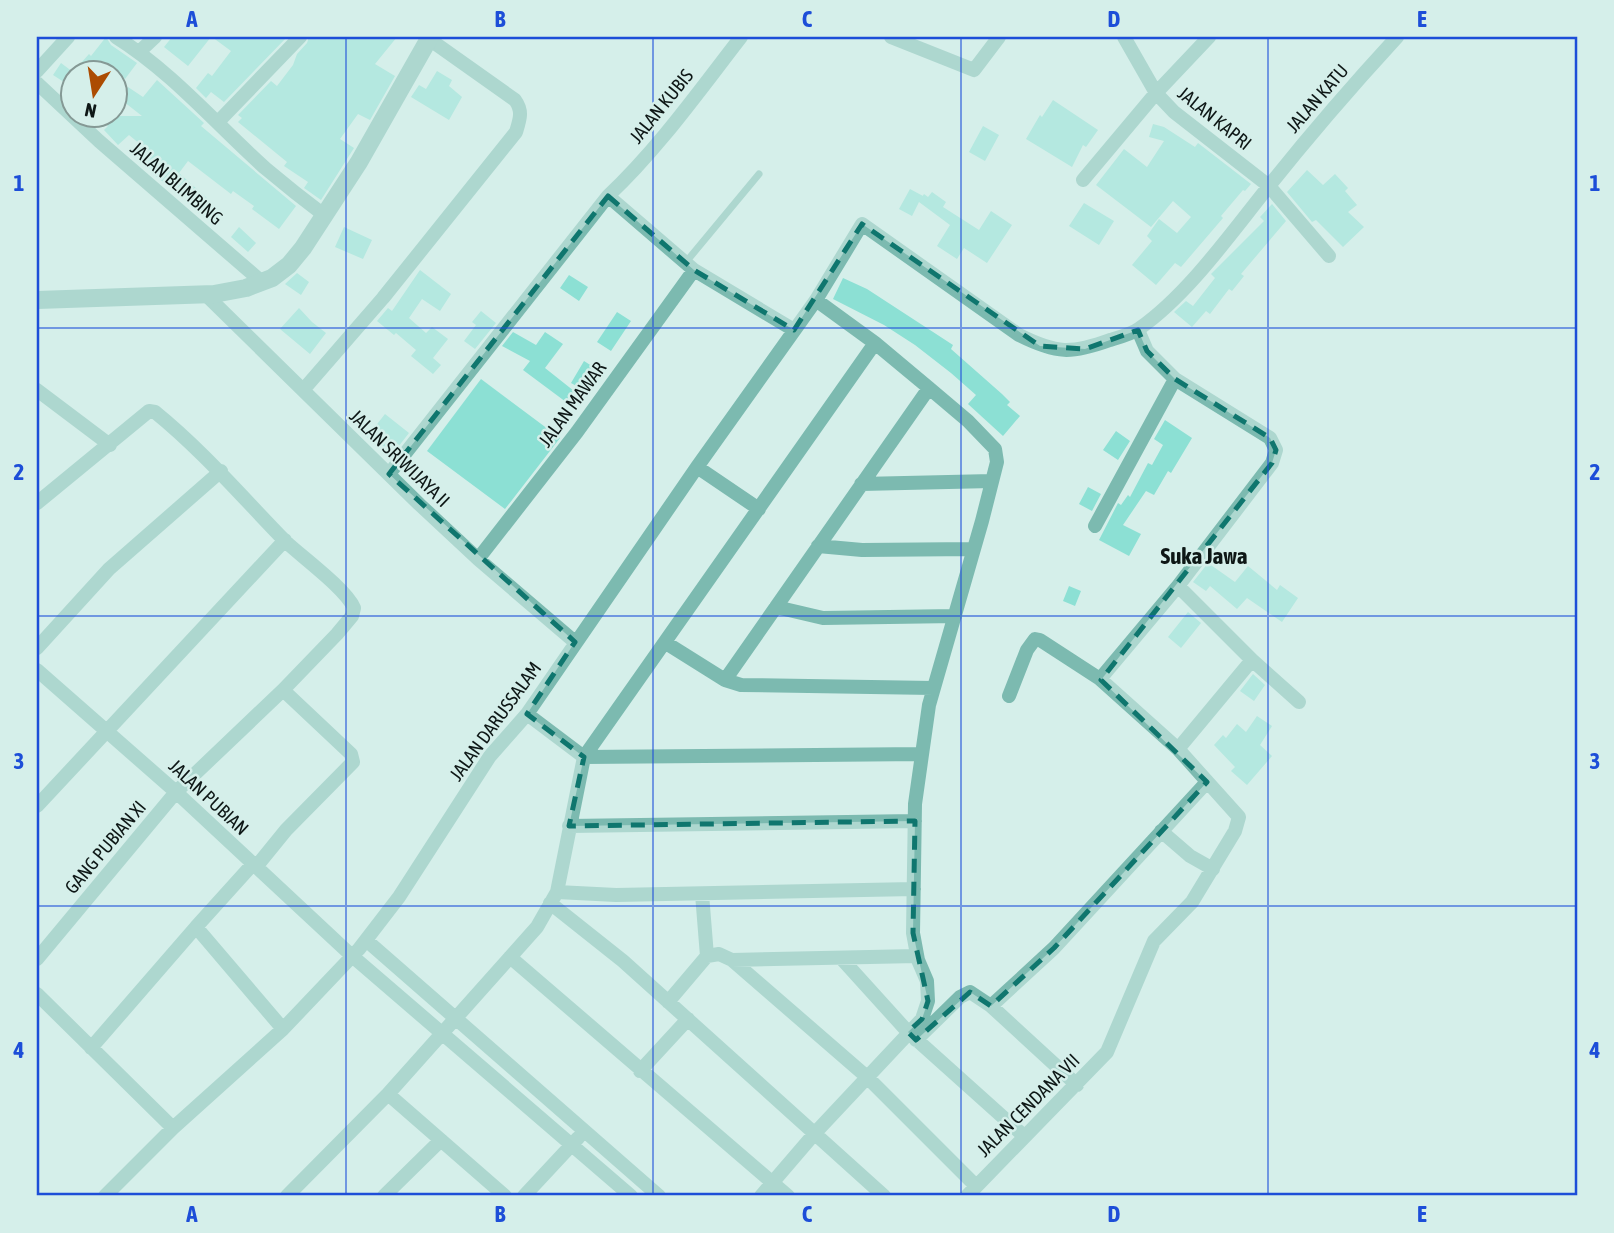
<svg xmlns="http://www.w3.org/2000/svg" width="1614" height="1233" font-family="'Asap Condensed',sans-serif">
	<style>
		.building { fill: #8ce0d4 }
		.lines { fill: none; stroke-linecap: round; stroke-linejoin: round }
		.service { stroke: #7cbab0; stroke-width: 7 }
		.minor { stroke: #7cbab0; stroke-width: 14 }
		.tertiary { stroke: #7cbab0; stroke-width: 18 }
		.marked { fill: none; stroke: #0f766e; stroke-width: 5; stroke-dasharray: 14 9; stroke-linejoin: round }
		.grid { fill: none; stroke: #1d4ed8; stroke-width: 2; stroke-opacity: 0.55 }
		.labels { text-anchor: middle; stroke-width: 5; stroke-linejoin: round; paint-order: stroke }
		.street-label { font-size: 19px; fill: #0e1716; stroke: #d5efea }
		.quarter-label { font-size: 23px; font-weight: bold; fill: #0e1716; stroke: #d5efea }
		.neatline { fill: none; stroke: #1d4ed8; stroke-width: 2.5 }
		.grid-label { font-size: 23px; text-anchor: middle; font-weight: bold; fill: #1d4ed8 }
	</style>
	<rect width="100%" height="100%" fill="#d5efea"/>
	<path class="building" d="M 106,37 L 111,45 L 137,63 L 125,79 L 105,64 L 96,74 L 74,74 L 67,84 L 53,75 L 61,63 L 73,72 L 89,54 L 91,56 Z
		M 172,37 L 211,37 L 188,66 L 164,47 Z
		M 212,37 L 287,37 L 224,102 L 211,92 L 206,98 L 196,88 L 208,73 L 212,76 L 231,51 Z
		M 309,37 L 397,37 L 375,64 L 395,76 L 370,120 L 358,114 L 340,139 L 354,148 L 321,200 L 304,188 L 308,182 L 284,166 L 287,162 L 238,122 L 242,118 L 238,115 L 271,81 L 277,86 L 293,65 L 297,54 L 307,43 Z
		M 437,71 L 452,80 L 449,86 L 462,97 L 449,120 L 411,97 L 419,85 L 426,89 Z
		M 157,80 L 204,123 L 201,126 L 296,206 L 279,229 L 252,209 L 254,206 L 233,191 L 231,194 L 188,161 L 179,173 L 207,198 L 200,206 L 159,179 L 150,171 L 152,170 L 138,161 L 146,149 L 129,135 L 118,145 L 104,130 L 108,126 L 95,116 L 142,116 L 119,98 L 128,87 L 143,97 Z
		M 1053,100 L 1098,130 L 1086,147 L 1083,145 L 1072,167 L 1026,139 L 1040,115 L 1042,117 Z
		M 1153,124 L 1164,127 L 1195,147 L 1198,143 L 1251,184 L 1245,191 L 1243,190 L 1221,216 L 1223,218 L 1181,267 L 1175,263 L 1156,285 L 1132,265 L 1152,241 L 1147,236 L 1159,219 L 1177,233 L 1191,217 L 1173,201 L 1151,227 L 1096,185 L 1124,149 L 1147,167 L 1164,141 L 1149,137 Z
		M 983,126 L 999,135 L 985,161 L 969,152 Z
		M 1307,170 L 1323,185 L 1335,174 L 1348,188 L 1345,191 L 1357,205 L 1348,212 L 1364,227 L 1343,247 L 1316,220 L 1312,222 L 1287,192 Z
		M 910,189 L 923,196 L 920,200 L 924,194 L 928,197 L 932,192 L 946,202 L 943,207 L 979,230 L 991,211 L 1012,225 L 987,263 L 964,248 L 957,259 L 937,246 L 950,225 L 919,202 L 912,216 L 899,209 Z
		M 1084,203 L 1114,221 L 1099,245 L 1069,226 Z
		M 1272,204 L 1286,221 L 1241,274 L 1244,276 L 1232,291 L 1229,289 L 1210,314 L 1206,311 L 1192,327 L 1174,312 L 1186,301 L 1193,306 L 1215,278 L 1211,274 L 1264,221 L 1260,217 Z
		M 239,227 L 256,243 L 248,252 L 231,237 Z
		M 344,227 L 372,240 L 363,259 L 335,247 Z
		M 420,270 L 451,294 L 440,311 L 422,299 L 409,318 L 426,333 L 432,327 L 448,339 L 433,358 L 441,365 L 433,374 L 411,356 L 416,350 L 396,333 L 394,335 L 377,321 L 388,308 L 392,311 Z
		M 297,273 L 309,282 L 301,295 L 285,284 Z
		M 569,275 L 588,287 L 579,301 L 560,288 Z
		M 843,278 L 867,289 L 953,345 L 951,349 L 1002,394 L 1010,402 L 1007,405 L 1020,416 L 1003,436 L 968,404 L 976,395 L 951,373 L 915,345 L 884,325 L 833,299 Z
		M 299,308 L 312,322 L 326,333 L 310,354 L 280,329 Z
		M 481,311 L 496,323 L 475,349 L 464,341 L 476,325 L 472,322 Z
		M 617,312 L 631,321 L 611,351 L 597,342 Z
		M 513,332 L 536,345 L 545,332 L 563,344 L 545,368 L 574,391 L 566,402 L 523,370 L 530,361 L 502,346 Z
		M 584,361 L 595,368 L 582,389 L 571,383 Z
		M 481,379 L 560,438 L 505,509 L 427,451 Z
		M 385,414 L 409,433 L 391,456 L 367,437 Z
		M 1165,420 L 1192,438 L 1171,473 L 1168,471 L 1154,495 L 1146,491 L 1123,525 L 1141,534 L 1129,556 L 1099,540 L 1118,503 L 1121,505 L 1128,495 L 1130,497 L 1148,463 L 1152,465 L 1163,445 L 1154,439 Z
		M 1116,431 L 1130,441 L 1118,460 L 1103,450 Z
		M 1088,487 L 1101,494 L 1092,511 L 1079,504 Z
		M 1208,563 L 1235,582 L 1248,566 L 1277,590 L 1280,585 L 1298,598 L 1282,622 L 1247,598 L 1237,609 L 1210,586 L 1206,591 L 1193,582 Z
		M 1069,586 L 1081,591 L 1075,606 L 1063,601 Z
		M 1188,612 L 1201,623 L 1181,648 L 1168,637 Z
		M 1253,674 L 1265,685 L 1254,701 L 1240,691 Z
		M 1257,716 L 1272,726 L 1260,745 L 1272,756 L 1247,785 L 1231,771 L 1235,767 L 1214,745 L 1223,735 L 1226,738 L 1237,724 L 1246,732 Z"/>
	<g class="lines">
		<path class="service" d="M 686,262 L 759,174"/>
		<path class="minor" d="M 116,37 C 172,72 216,124 265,168 C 284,184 304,200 324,215
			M 891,37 L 974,70 L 999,37
			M 1124,37 L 1156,93 L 1174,112 L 1269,186 L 1329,256
			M 139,52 L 155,37
			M 37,71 L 68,37
			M 37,83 L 99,141 L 262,282
			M 218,122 L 300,37
			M 1083,180 L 1156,93 L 1209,37
			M 608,196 C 658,149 699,91 741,37
			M 205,294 L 419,504 L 478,559 L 575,642
			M 304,389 L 383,298 L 516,132 C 520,119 523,111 515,100 L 429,39
			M 37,390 L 110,445
			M 697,467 L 759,509
			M 389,474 L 608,196 L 694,270 L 794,330
			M 861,484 L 992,481
			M 37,503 L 149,411 L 155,412 C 203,451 242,497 285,541 C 302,557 346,589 354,608 L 352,616 L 337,634 L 283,690 L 176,792 L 37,959
			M 1095,526 L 1175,379
			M 818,546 L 862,550 L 974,549
			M 478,559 L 577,432 L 694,270
			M 1178,586 L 1252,660 L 1299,702
			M 776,607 L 823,618 L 955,616
			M 666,643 L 725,680 L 929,388
			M 37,648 L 109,569 L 221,471
			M 37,670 L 176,792 L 351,955 L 631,1196
			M 1100,679 L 1178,749 L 1252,660
			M 725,680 L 741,685 L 933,688
			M 283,690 L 351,754 L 353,762 L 286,830 L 260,862 L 252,865 L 196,927 L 283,1029
			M 1009,696 L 1027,650 L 1035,639 L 1040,640 L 1100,679 L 1178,586 L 1272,463 L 1276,450 L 1270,438 L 1175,379 L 1147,351 L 1138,330
			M 584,757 L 875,343
			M 584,757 L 922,754
			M 37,806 L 285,540
			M 569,826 L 915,821
			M 1161,831 L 1190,856 L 1213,869
			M 557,892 L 616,895 L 914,889
			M 702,894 L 707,956
			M 550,903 L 623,961 L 884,1196
			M 366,940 L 659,1196
			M 510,957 L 788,1196
			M 841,958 L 908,1032 L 1024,1136
			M 732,960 L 917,956
			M 37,994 L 173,1128
			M 668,1002 L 707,956 L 719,954 L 732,960 L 867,1077 L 976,1186
			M 991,1006 L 1054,948 L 1207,782
			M 916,1040 L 960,997 L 970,992 L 991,1006 L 1077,1085
			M 91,1048 L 196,927
			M 640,1071 L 688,1019
			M 388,1094 L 505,1196
			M 105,1196 L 173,1128 L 283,1029 L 359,949 L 399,897 L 490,756 L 527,714 L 697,467 L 816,300 L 862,224 L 1019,335 C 1057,354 1071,354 1110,340 C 1120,337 1132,334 1140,328 C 1187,295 1229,236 1265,191 C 1307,138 1351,87 1397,37
			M 287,1196 L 388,1094 L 537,927 L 557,892 L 584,757 L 527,714
			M 384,1196 L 441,1140
			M 524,1196 L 578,1138
			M 761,1196 L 815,1133 L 922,1019 L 928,1001 L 927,981 L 918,960 L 913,933 L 915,804 L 929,705 L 982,521 L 997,462 L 995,449 L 968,421 L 929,388 L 875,343 L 816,300
			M 967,1196 L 1107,1052 L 1154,941 L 1192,902 L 1235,831 L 1239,817 L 1178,749"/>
		<path class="tertiary" d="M 37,300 L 214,294 L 246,288 L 272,278 L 289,265 L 303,248 L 359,162 L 430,37"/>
	</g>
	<path d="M0 0H1614V1233H0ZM 608,196 L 694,270 L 794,330 L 862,224 L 1040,346 L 1085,349 L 1138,330 L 1147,351 L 1175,379 L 1270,438 L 1276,450 L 1272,463 L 1101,680 L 1207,782 L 1054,948 L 991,1006 L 970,992 L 916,1040 L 908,1032 L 922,1019 L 928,1001 L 913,933 L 915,821 L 569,826 L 584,757 L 527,714 L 575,642 L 389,474 Z" fill="#d5efea" fill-opacity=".55" fill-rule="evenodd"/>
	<path class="marked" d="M 608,196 L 694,270 L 794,330 L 862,224 L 1040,346 L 1085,349 L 1138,330 L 1147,351 L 1175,379 L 1270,438 L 1276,450 L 1272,463 L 1101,680 L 1207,782 L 1054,948 L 991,1006 L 970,992 L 916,1040 L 908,1032 L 922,1019 L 928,1001 L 913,933 L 915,821 L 569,826 L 584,757 L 527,714 L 575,642 L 389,474 Z"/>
	<path class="grid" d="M 346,37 L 346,1196M 653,37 L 653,1196M 961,37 L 961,1196M 1268,37 L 1268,1196M 37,328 L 1577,328M 37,616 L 1577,616M 37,906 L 1577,906"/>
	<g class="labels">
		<g class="street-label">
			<text transform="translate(1317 98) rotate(-49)" y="7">JALAN KATU</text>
			<text transform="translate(661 106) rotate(-51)" y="7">JALAN KUBIS</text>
			<text transform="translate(1215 118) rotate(39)" y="7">JALAN KAPRI</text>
			<text transform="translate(177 183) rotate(41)" y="7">JALAN BLIMBING</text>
			<text transform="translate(572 404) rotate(-54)" y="7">JALAN MAWAR</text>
			<text transform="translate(400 458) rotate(44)" y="7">JALAN SRIWIJAYA II</text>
			<text transform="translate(495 721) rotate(-54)" y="7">JALAN DARUSSALAM</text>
			<text transform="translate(209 797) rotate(43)" y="7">JALAN PUBIAN</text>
			<text transform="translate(105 847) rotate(-50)" y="7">GANG PUBIAN XI</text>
			<text transform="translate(1028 1105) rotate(-45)" y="7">JALAN CENDANA VII</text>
		</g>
		<g class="quarter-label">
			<text x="1204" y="564">Suka Jawa</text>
		</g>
	</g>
	<rect width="1614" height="1233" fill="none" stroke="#d5efea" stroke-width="77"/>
	<g transform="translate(94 94) rotate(192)"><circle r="33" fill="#d5efea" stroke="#859995" stroke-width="2"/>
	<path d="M0-5L12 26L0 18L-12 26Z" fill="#ac4c02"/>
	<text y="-10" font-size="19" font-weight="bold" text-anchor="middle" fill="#0e1716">N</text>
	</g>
	<rect x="38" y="38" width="1538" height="1156" class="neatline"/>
	<g class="grid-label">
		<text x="192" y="27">A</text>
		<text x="500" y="27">B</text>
		<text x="807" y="27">C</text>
		<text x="1114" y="27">D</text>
		<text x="1422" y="27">E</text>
		<text x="19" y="191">1</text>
		<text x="1595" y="191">1</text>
		<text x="19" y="480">2</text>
		<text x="1595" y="480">2</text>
		<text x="19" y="769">3</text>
		<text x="1595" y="769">3</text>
		<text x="19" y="1058">4</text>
		<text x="1595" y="1058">4</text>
		<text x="192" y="1222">A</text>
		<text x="500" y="1222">B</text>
		<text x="807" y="1222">C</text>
		<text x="1114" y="1222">D</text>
		<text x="1422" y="1222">E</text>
	</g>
</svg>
